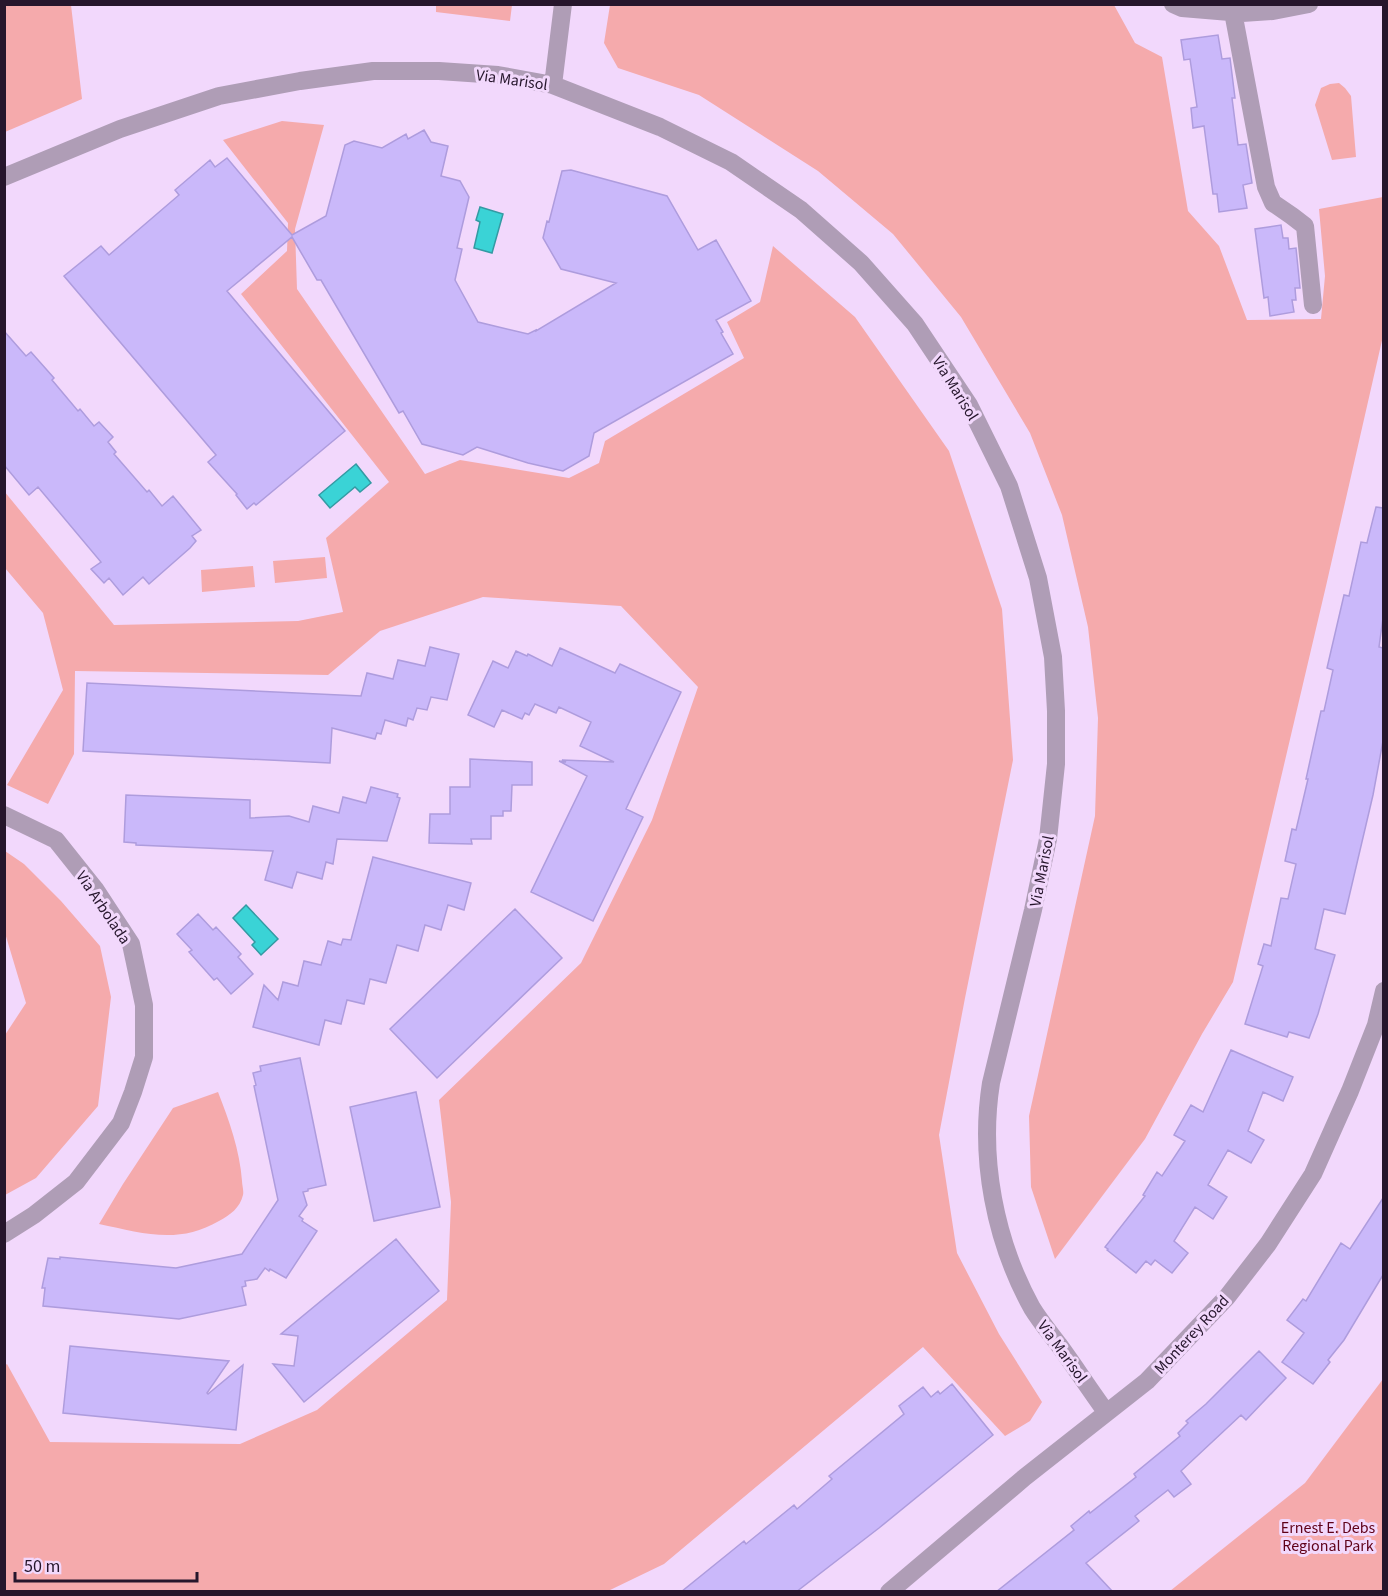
<svg xmlns="http://www.w3.org/2000/svg" width="1388" height="1596" font-family="'Source Sans 3',sans-serif">
	<style>
		.green { fill: #f5aaac }
		.water { fill: #3ad3d6; stroke: #349aa3; stroke-width: 1.5 }
		.building { fill: #cab8fa; stroke: #ae9cdd; stroke-width: 1.5 }
		.lines { fill: none; stroke-linecap: round; stroke-linejoin: round }
		.minor { stroke: #af9db6; stroke-width: 18 }
		.labels { text-anchor: middle; stroke-width: 6; stroke-linejoin: round; paint-order: stroke }
		.street-label { font-size: 16px; fill: #26162c; stroke: #f2d8fc }
		.park-label { font-size: 16px; fill: #5f0118; stroke: #f2d8fc }
	</style>
	<rect width="100%" height="100%" fill="#f2d8fc"/>
	<path class="green" d="M 5,4 L 71,5 L 82,99 L 5,132 Z
		M 436,5 L 436,4 L 512,5 L 510,21 L 436,12 Z
		M 610,5 L 1114,5 L 1135,43 L 1162,57 L 1188,211 L 1219,246 L 1247,320 L 1321,319 L 1325,276 L 1319,209 L 1383,197 L 1383,336 L 1326,586 L 1233,982 L 1202,1034 L 1145,1139 L 1055,1259 L 1031,1187 L 1029,1116 L 1095,816 L 1098,718 L 1088,627 L 1062,515 L 1030,433 L 961,317 L 893,234 L 818,171 L 699,95 L 618,68 L 604,43 Z
		M 1339,83 L 1345,88 L 1351,96 L 1356,157 L 1332,160 L 1315,105 L 1321,88 L 1330,84 Z
		M 282,121 L 324,125 L 295,229 L 297,289 L 425,474 L 460,460 L 569,478 L 599,463 L 605,441 L 744,358 L 727,322 L 760,302 L 773,246 L 855,317 L 949,451 L 1002,609 L 1013,760 L 965,998 L 939,1135 L 957,1253 L 999,1334 L 1042,1402 L 1030,1421 L 1005,1436 L 923,1347 L 664,1564 L 608,1591 L 5,1591 L 4,1366 L 7,1364 L 50,1442 L 240,1444 L 317,1410 L 447,1300 L 451,1202 L 439,1100 L 581,963 L 652,820 L 698,687 L 621,606 L 483,597 L 380,631 L 328,675 L 75,671 L 74,754 L 48,804 L 7,785 L 63,690 L 43,613 L 5,568 L 4,491 L 114,625 L 298,621 L 343,612 L 326,538 L 389,482 L 241,294 L 287,251 L 288,223 L 223,140 Z
		M 325,557 L 327,578 L 275,583 L 273,561 Z
		M 253,566 L 255,587 L 202,592 L 201,570 Z
		M 5,851 L 24,864 L 61,901 L 100,946 L 111,997 L 98,1106 L 36,1178 L 5,1195 L 5,1035 L 26,1003 L 5,933 Z
		M 218,1092 C 229,1120 240,1151 242,1181 C 242,1185 244,1191 243,1195 C 240,1208 230,1215 219,1221 C 178,1245 142,1233 99,1224 L 123,1184 L 173,1108 Z
		M 1383,1379 L 1383,1591 L 1170,1591 L 1305,1483 Z"/>
	<path class="water" d="M 480,207 L 503,214 L 492,253 L 474,248 L 480,222 L 476,220 Z
		M 356,464 L 371,483 L 360,492 L 355,487 L 330,508 L 319,495 Z
		M 246,905 L 278,939 L 261,955 L 252,945 L 255,942 L 233,918 Z"/>
	<path class="building" d="M 1218,35 L 1222,59 L 1230,58 L 1235,98 L 1232,98 L 1238,145 L 1246,144 L 1252,183 L 1243,185 L 1247,208 L 1219,212 L 1217,194 L 1213,194 L 1204,126 L 1193,128 L 1191,108 L 1197,107 L 1190,59 L 1184,60 L 1181,40 Z
		M 424,130 L 431,142 L 448,146 L 441,176 L 460,181 L 469,197 L 457,248 L 462,249 L 455,280 L 478,322 L 528,334 L 536,330 L 536,331 L 616,283 L 561,269 L 543,238 L 547,221 L 549,222 L 562,171 L 571,170 L 667,196 L 698,250 L 716,240 L 751,301 L 716,320 L 723,332 L 721,333 L 733,354 L 594,433 L 589,456 L 563,471 L 528,463 L 477,447 L 463,455 L 422,444 L 403,411 L 399,413 L 321,280 L 317,280 L 292,237 L 227,291 L 345,431 L 256,505 L 254,503 L 247,509 L 236,495 L 237,494 L 208,462 L 216,455 L 64,276 L 101,246 L 109,255 L 179,195 L 175,190 L 210,160 L 215,167 L 227,158 L 292,235 L 326,216 L 345,145 L 354,141 L 382,148 L 406,134 L 408,139 Z
		M 1281,225 L 1283,238 L 1288,238 L 1289,249 L 1296,248 L 1300,288 L 1295,288 L 1296,300 L 1292,300 L 1294,312 L 1270,316 L 1268,297 L 1264,298 L 1255,229 Z
		M 4,331 L 26,356 L 31,352 L 54,378 L 52,380 L 78,411 L 80,409 L 94,426 L 99,422 L 113,437 L 108,442 L 116,452 L 114,454 L 147,492 L 149,490 L 162,506 L 173,496 L 201,530 L 192,536 L 196,541 L 190,548 L 149,584 L 143,577 L 123,595 L 109,578 L 104,583 L 91,569 L 101,562 L 38,487 L 29,495 L 4,465 Z
		M 1376,507 L 1383,508 L 1383,618 L 1379,647 L 1383,648 L 1383,741 L 1373,795 L 1345,914 L 1324,909 L 1315,949 L 1335,955 L 1318,1014 L 1309,1038 L 1289,1032 L 1287,1037 L 1245,1024 L 1263,966 L 1258,964 L 1264,944 L 1271,946 L 1281,898 L 1288,899 L 1296,864 L 1285,861 L 1292,829 L 1296,830 L 1308,779 L 1306,779 L 1321,711 L 1324,711 L 1333,670 L 1327,668 L 1344,595 L 1349,596 L 1361,542 L 1367,543 Z
		M 430,647 L 459,654 L 447,700 L 431,697 L 427,710 L 417,708 L 413,720 L 408,718 L 406,726 L 385,720 L 381,734 L 377,733 L 375,739 L 332,728 L 330,763 L 83,751 L 87,683 L 361,696 L 367,673 L 393,679 L 398,660 L 425,666 Z
		M 560,648 L 615,673 L 620,664 L 681,692 L 626,809 L 643,817 L 593,921 L 531,892 L 587,776 L 559,761 L 566,762 L 562,760 L 614,762 L 580,746 L 591,722 L 559,707 L 556,713 L 535,704 L 529,715 L 525,713 L 522,719 L 502,710 L 494,727 L 468,715 L 493,661 L 508,668 L 516,651 L 527,656 L 528,654 L 552,666 Z
		M 470,759 L 532,762 L 532,785 L 512,785 L 511,811 L 503,811 L 503,816 L 491,816 L 491,839 L 471,839 L 472,844 L 429,843 L 430,814 L 450,814 L 450,787 L 470,787 Z
		M 371,787 L 398,794 L 397,797 L 400,798 L 387,841 L 337,839 L 333,864 L 326,862 L 322,879 L 297,872 L 292,888 L 265,880 L 273,851 L 136,845 L 136,843 L 124,842 L 126,795 L 250,800 L 250,818 L 289,816 L 309,822 L 313,806 L 339,813 L 343,797 L 366,803 Z
		M 373,857 L 471,883 L 464,910 L 448,905 L 441,930 L 425,925 L 418,951 L 397,945 L 386,983 L 370,979 L 364,1004 L 347,1000 L 341,1024 L 325,1020 L 319,1045 L 253,1027 L 264,985 L 278,1000 L 283,982 L 298,986 L 304,961 L 321,965 L 328,941 L 341,945 L 343,939 L 351,940 Z
		M 515,909 L 562,958 L 437,1078 L 390,1029 Z
		M 198,914 L 213,930 L 216,927 L 241,954 L 238,957 L 253,974 L 231,994 L 217,978 L 214,980 L 189,952 L 192,950 L 177,934 Z
		M 1231,1050 L 1293,1077 L 1283,1101 L 1263,1092 L 1248,1131 L 1264,1140 L 1251,1163 L 1228,1150 L 1208,1185 L 1227,1197 L 1213,1219 L 1195,1207 L 1174,1241 L 1188,1253 L 1172,1273 L 1155,1260 L 1151,1265 L 1146,1261 L 1136,1273 L 1107,1250 L 1108,1249 L 1105,1247 L 1145,1196 L 1143,1195 L 1157,1172 L 1162,1176 L 1185,1141 L 1174,1135 L 1191,1105 L 1203,1112 Z
		M 300,1058 L 326,1185 L 308,1189 L 308,1191 L 303,1192 L 307,1205 L 299,1216 L 303,1219 L 302,1221 L 317,1231 L 286,1278 L 270,1269 L 269,1271 L 265,1268 L 257,1279 L 245,1281 L 246,1286 L 242,1287 L 246,1305 L 179,1319 L 43,1306 L 45,1288 L 42,1288 L 48,1258 L 60,1259 L 60,1257 L 176,1268 L 242,1254 L 278,1200 L 254,1086 L 256,1085 L 253,1073 L 261,1071 L 260,1066 Z
		M 416,1092 L 440,1207 L 374,1221 L 350,1107 Z
		M 1383,1198 L 1383,1275 L 1344,1340 L 1328,1360 L 1330,1362 L 1313,1384 L 1282,1362 L 1304,1333 L 1287,1320 L 1303,1299 L 1306,1301 L 1341,1243 L 1350,1249 Z
		M 396,1239 L 439,1291 L 304,1402 L 273,1364 L 294,1366 L 298,1336 L 281,1334 Z
		M 70,1346 L 229,1361 L 207,1393 L 208,1394 L 243,1365 L 236,1430 L 63,1413 Z
		M 1259,1351 L 1286,1378 L 1246,1420 L 1241,1415 L 1181,1471 L 1191,1484 L 1174,1497 L 1168,1490 L 1135,1516 L 1139,1521 L 1086,1563 L 1113,1592 L 996,1592 L 1074,1530 L 1071,1526 L 1089,1511 L 1090,1513 L 1136,1477 L 1134,1474 L 1180,1436 L 1178,1433 L 1188,1423 L 1186,1421 L 1206,1404 Z
		M 952,1384 L 993,1435 L 879,1528 L 796,1592 L 681,1592 L 744,1541 L 746,1544 L 794,1505 L 797,1509 L 832,1479 L 829,1476 L 904,1414 L 899,1406 L 923,1387 L 931,1397 L 938,1391 L 940,1394 Z"/>
	<g class="lines">
		<path class="minor" d="M 1173,4 L 1182,8 L 1242,13 L 1273,11 L 1309,4
			M 1233,12 L 1266,187 L 1273,203 L 1292,216 L 1305,226 L 1313,305
			M 553,85 L 563,4
			M 4,177 L 120,129 L 219,96 L 300,81 L 373,71 L 439,71 L 498,75 L 553,85 L 660,127 L 731,162 L 801,210 L 861,263 L 915,324 L 969,405 L 1009,486 L 1038,578 L 1053,657 L 1056,711 L 1056,764 L 1048,839 L 1033,910 L 991,1083 C 979,1159 995,1241 1032,1308 C 1040,1321 1050,1333 1059,1345 C 1075,1367 1090,1390 1106,1412
			M 4,815 L 56,840 L 95,889 L 131,944 L 144,1005 L 144,1057 L 133,1092 L 121,1123 L 76,1182 L 34,1215 L 4,1234
			M 889,1592 L 1025,1477 L 1147,1381 L 1227,1297 L 1268,1244 L 1313,1174 L 1350,1091 L 1376,1025 L 1384,991"/>
	</g>
	<g class="labels">
		<g class="street-label">
			<text transform="translate(512 79) rotate(8)" y="6">Via Marisol</text>
			<text transform="translate(956 388) rotate(58)" y="6">Via Marisol</text>
			<text transform="translate(1041 871) rotate(-79)" y="6">Via Marisol</text>
			<text transform="translate(104 907) rotate(56)" y="6">Via Arbolada</text>
			<text transform="translate(1191 1334) rotate(-47)" y="6">Monterey Road</text>
			<text transform="translate(1063 1351) rotate(54)" y="6">Via Marisol</text>
		</g>
		<g class="park-label">
			<text x="1328" y="1533">Ernest E. Debs<tspan x="1328" dy="18">Regional Park</tspan></text>
		</g>
	</g>
	<rect width="1388" height="1596" fill="none" stroke="#26162c" stroke-width="12"/>
	<path d="M15 1572v9h182v-9" fill="none" stroke="#26162c" stroke-width="3"/>
	<text x="24" y="1572" font-size="18" fill="#26162c" stroke="#f2d8fc" stroke-width="4.5" paint-order="stroke">50 m</text>
</svg>
